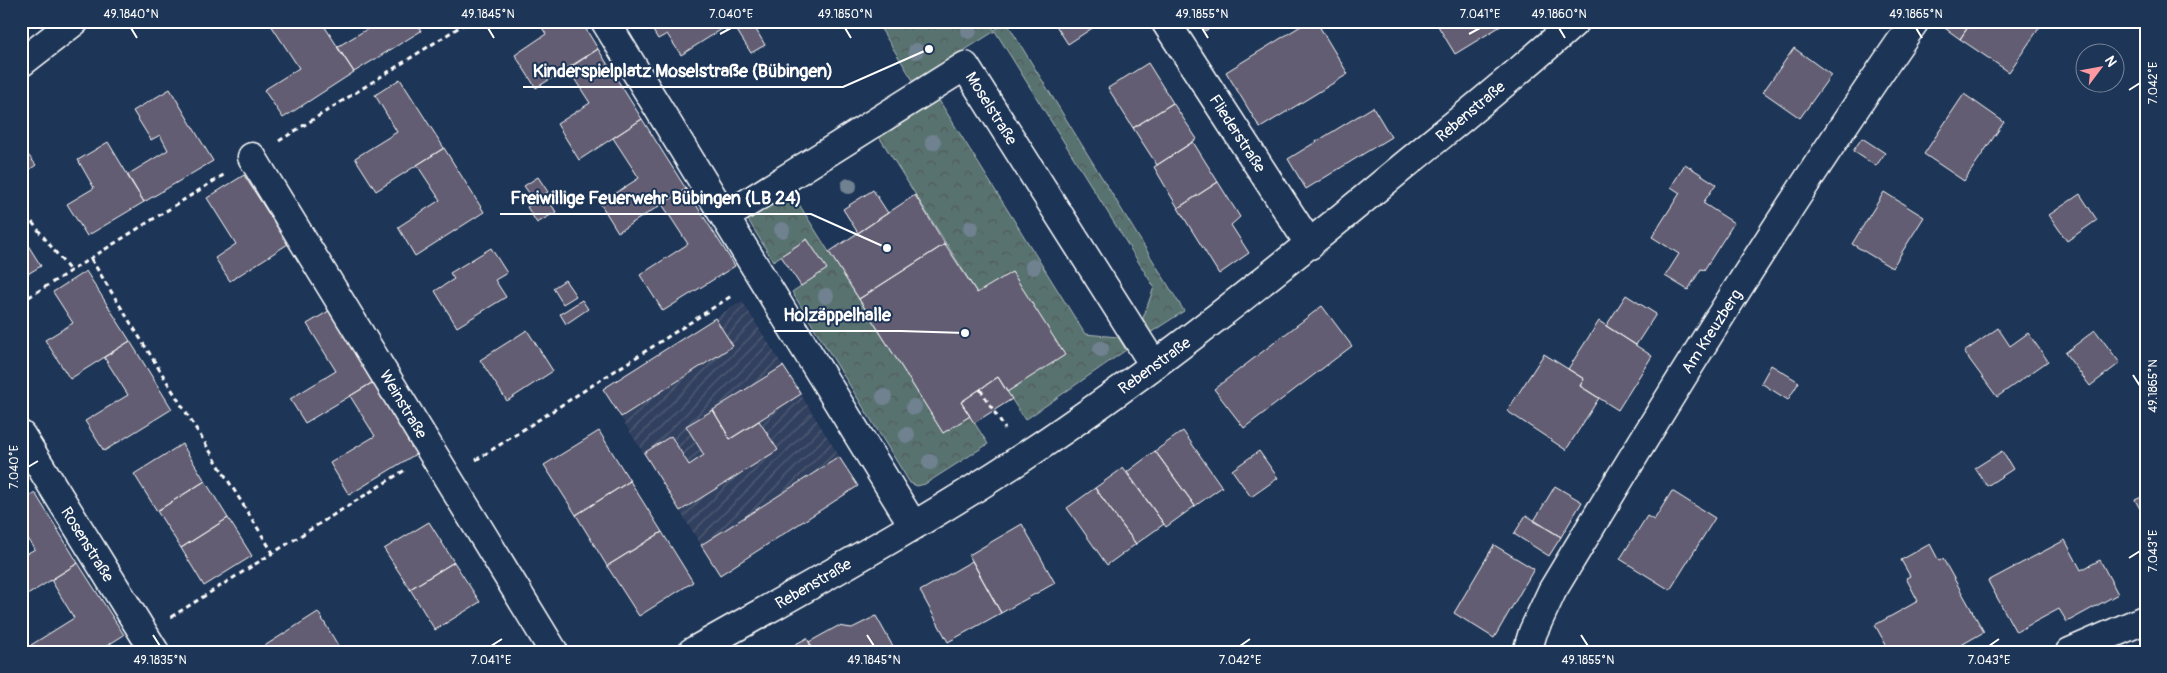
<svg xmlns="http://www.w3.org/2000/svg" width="2167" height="673" font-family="Pangolin,sans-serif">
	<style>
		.industrial { fill: url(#industrial-furrows) }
		.park { fill: url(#park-crowns); stroke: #acb8b7 }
		.building { fill: #625d72; stroke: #fff }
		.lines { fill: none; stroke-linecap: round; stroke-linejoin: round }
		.minor-casing { stroke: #fff; stroke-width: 31 }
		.tertiary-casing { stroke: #fff; stroke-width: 31 }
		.path { stroke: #fff; stroke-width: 3; stroke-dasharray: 5 4; stroke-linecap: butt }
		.minor { stroke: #1d3557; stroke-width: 28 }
		.tertiary { stroke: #1d3557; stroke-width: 28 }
		.tree { fill: #708190 }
		.ticks { fill: none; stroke: #fff; stroke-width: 2 }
		.labels { text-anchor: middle; stroke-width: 4; stroke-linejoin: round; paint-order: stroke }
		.street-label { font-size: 16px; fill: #fff; stroke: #1d3557 }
		.leader { fill: none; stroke: #fff; stroke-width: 2 }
		.callout-dot { fill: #fff; stroke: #1d3557; stroke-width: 2 }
		.callout-label { font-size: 18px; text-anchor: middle; font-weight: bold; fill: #fff; stroke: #1d3557; stroke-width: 4; stroke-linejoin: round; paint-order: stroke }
		.neatline { fill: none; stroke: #fff; stroke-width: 2 }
		.ticks-label { font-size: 12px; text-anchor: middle; fill: #fff }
	</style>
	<defs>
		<pattern id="industrial-furrows" width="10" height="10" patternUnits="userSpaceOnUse" patternTransform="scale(1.25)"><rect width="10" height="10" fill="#32415f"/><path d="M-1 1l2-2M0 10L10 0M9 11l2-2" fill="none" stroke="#515e77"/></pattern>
		<pattern id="park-crowns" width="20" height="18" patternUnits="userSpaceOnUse" patternTransform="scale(1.25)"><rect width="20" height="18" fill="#58726f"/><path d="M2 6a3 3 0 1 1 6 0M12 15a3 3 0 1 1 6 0" fill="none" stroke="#515b5a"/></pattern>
	</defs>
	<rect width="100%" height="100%" fill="#1d3557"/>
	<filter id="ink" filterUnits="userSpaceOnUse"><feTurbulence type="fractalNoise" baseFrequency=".02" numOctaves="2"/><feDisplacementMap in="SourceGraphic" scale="10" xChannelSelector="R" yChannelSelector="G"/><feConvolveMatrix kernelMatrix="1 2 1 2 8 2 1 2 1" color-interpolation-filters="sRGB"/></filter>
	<g filter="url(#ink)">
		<path class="industrial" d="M 742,301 L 858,486 L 720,575 L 603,389 Z"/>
		<path class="park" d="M 876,21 L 989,21 L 994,30 L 1007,23 L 1184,311 L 1150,333 L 1142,321 L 1154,287 L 995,31 L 914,82 Z
			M 937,97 L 1085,334 L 1118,337 L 1126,350 L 1025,420 L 1007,392 L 1064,355 L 1012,272 L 978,294 L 878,135 Z
			M 790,190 L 943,433 L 970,416 L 988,444 L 925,484 L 917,486 L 910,483 L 792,292 L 826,269 L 807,239 L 773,261 L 747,218 Z"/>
		<path class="building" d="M 277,21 L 321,21 L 354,72 L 283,118 L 264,90 L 299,68 L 271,25 Z
			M 365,21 L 416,21 L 421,31 L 354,72 L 337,47 L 369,28 Z
			M 538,21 L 581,21 L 598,49 L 536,88 L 515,55 L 546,34 Z
			M 647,21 L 728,21 L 730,24 L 681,55 L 667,34 L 658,39 Z
			M 731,21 L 751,21 L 765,45 L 751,53 Z
			M 1053,21 L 1103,21 L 1068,44 Z
			M 1199,21 L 1221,21 L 1205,31 Z
			M 1309,21 L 1316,21 L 1348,74 L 1260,128 L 1226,72 Z
			M 1435,21 L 1509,21 L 1455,54 Z
			M 1945,21 L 1972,21 L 1960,39 L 1942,26 Z
			M 1972,21 L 2044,21 L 2009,72 L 1960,39 Z
			M 1794,48 L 1831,75 L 1800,118 L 1763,92 Z
			M 598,49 L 642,119 L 579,160 L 557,124 L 590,103 L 568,69 Z
			M 1148,63 L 1173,103 L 1133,128 L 1108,88 Z
			M 400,79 L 444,148 L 376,191 L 355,158 L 397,132 L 375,95 Z
			M 170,89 L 213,161 L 144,202 L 127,175 L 168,150 L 160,135 L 151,140 L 133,111 Z
			M 1964,94 L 2004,122 L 1964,181 L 1924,154 Z
			M 1173,103 L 1197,139 L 1157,165 L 1133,128 Z
			M 1373,107 L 1391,137 L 1306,189 L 1288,159 Z
			M 642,119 L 686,189 L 618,232 L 600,203 L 639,178 L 613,138 Z
			M 1862,138 L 1885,153 L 1876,166 L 1853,151 Z
			M 108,142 L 144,202 L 87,236 L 67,204 L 94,188 L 78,160 Z
			M 1193,142 L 1218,182 L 1178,208 L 1154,167 Z
			M 21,146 L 36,165 L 21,176 Z
			M 444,148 L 484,212 L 415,256 L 398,227 L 440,200 L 417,165 Z
			M 1685,164 L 1716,184 L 1703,203 L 1734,223 L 1704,270 L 1701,269 L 1688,290 L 1665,276 L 1679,254 L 1652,237 L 1680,193 L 1671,187 Z
			M 244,175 L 288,244 L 230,281 L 215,258 L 236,244 L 207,198 Z
			M 538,177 L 548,192 L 535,201 L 524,186 Z
			M 1218,182 L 1240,217 L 1231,225 L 1249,253 L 1219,274 L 1178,208 Z
			M 686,189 L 735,266 L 663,311 L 640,275 L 688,244 L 662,204 Z
			M 873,190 L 888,213 L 858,233 L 843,209 Z
			M 1884,192 L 1924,217 L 1892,268 L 1852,244 Z
			M 2080,194 L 2097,220 L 2067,241 L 2049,215 Z
			M 915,195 L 945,244 L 859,299 L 829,252 Z
			M 546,196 L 556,212 L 537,223 L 527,207 Z
			M 21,234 L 41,266 L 21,278 Z
			M 807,239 L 827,269 L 801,286 L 781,256 Z
			M 945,244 L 977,293 L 1012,272 L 1065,355 L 1007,392 L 998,377 L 961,402 L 970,416 L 943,433 L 859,299 Z
			M 491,248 L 507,273 L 495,280 L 506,297 L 457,327 L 435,291 L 454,279 L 450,273 Z
			M 86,271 L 130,341 L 70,379 L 45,340 L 73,323 L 53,292 Z
			M 565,280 L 576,296 L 563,304 L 553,288 Z
			M 1626,295 L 1656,314 L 1636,345 L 1606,326 Z
			M 582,300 L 588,309 L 566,324 L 560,314 Z
			M 1322,306 L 1352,346 L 1244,428 L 1214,389 Z
			M 332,309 L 375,381 L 305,423 L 290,399 L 336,371 L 307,324 Z
			M 715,318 L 733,346 L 621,417 L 603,389 Z
			M 1599,321 L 1652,356 L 1618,410 L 1580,386 L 1584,379 L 1568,369 Z
			M 1998,328 L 2010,346 L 2028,333 L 2048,361 L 1997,397 L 1964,352 Z
			M 527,330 L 553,371 L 507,401 L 480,360 Z
			M 2095,330 L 2120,363 L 2090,386 L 2065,353 Z
			M 130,341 L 172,409 L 104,451 L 85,421 L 128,395 L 104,357 Z
			M 1544,354 L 1584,379 L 1580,386 L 1599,398 L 1566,450 L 1507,411 Z
			M 1771,365 L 1799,382 L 1788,400 L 1761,383 Z
			M 783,366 L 801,394 L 730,439 L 713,410 Z
			M 998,377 L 1012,399 L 974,423 L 961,402 Z
			M 375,381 L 419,452 L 349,495 L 330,463 L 375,436 L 350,396 Z
			M 713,410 L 730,439 L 759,421 L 778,450 L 680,511 L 644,453 L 671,436 L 689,465 L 704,455 L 686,426 Z
			M 599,431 L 630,481 L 576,515 L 544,465 Z
			M 1183,431 L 1222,487 L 1195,506 L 1155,451 Z
			M 182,444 L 205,481 L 157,511 L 134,474 Z
			M 1155,451 L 1195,506 L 1166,527 L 1127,472 Z
			M 1259,451 L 1278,478 L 1251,497 L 1232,470 Z
			M 2002,451 L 2013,469 L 1987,486 L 1975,468 Z
			M 839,457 L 858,486 L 720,575 L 701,545 Z
			M 1123,468 L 1164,524 L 1136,544 L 1095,488 Z
			M 205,481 L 228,518 L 181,548 L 157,511 Z
			M 630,481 L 662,532 L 607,566 L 576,515 Z
			M 1555,486 L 1582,502 L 1561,537 L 1534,521 Z
			M 1095,488 L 1136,544 L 1107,565 L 1067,508 Z
			M 1672,491 L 1715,518 L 1670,590 L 1620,559 L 1647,516 L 1654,520 Z
			M 35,493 L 78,563 L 21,599 L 21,557 L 35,549 L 21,528 L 21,502 Z
			M 2146,495 L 2146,519 L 2135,500 Z
			M 1526,515 L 1561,537 L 1549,556 L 1514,534 Z
			M 228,518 L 252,556 L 204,586 L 181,548 Z
			M 429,522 L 454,562 L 410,589 L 384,549 Z
			M 1022,524 L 1055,583 L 1001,613 L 969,555 Z
			M 662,532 L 693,582 L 639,616 L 607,566 Z
			M 2065,540 L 2081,570 L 2100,560 L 2118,594 L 2067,622 L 2059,609 L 2016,632 L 1988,581 Z
			M 1930,544 L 1939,561 L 1943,559 L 1984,632 L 1949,652 L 1890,652 L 1875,625 L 1918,601 L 1906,578 L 1910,576 L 1901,560 Z
			M 1494,545 L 1534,569 L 1494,638 L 1454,613 Z
			M 972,561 L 1001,613 L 948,642 L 920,591 Z
			M 454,562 L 480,602 L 435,630 L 410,589 Z
			M 78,563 L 124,635 L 97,652 L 35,652 L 31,645 L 74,618 L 51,580 Z
			M 318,612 L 342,652 L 255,652 Z
			M 876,616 L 896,652 L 814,652 L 809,642 L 838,626 L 852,628 Z
			M 807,638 L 814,652 L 781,652 Z"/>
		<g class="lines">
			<defs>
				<path id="minor" d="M 605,21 L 913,525
					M 1165,21 L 1310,245
					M 252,157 L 554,652
					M 725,217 L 965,66 L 1154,365
					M 21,435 L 155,652
					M 692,652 C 803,589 916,528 1022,458 C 1157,369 1281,268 1405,165 C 1462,118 1521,71 1576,21
					M 1527,652 L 1533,632 L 1552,591 C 1668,398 1786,206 1915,21
					M 2070,652 L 2146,619"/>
				<path id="tertiary" d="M 21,63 L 75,21"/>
			</defs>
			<use href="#minor" class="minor-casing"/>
			<use href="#tertiary" class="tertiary-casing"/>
			<path class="path" d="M 451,21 L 456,29
				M 279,141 L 469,21
				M 21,208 L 71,272
				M 91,259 L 273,553
				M 21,302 L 225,174
				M 980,389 L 1005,429
				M 476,460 L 733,295
				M 171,617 L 405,470"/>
			<use href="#minor" class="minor"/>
			<use href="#tertiary" class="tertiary"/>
		</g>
		<g class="tree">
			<circle cx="969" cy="31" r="8"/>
			<circle cx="916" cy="51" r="8"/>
			<circle cx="933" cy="142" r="8"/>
			<circle cx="849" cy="186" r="8"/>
			<circle cx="971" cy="228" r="8"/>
			<circle cx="782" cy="230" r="8"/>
			<circle cx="1033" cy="267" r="8"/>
			<circle cx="826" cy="296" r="8"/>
			<circle cx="1101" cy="349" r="8"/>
			<circle cx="884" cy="397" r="8"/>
			<circle cx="914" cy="407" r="8"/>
			<circle cx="907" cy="435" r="8"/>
			<circle cx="930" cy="462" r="8"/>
		</g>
	</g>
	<path class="ticks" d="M 131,28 L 137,38M 488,28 L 494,38M 845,28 L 851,38M 1202,28 L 1208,38M 1559,28 L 1565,38M 1916,28 L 1922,38M 720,34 L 731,28M 1469,34 L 1480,28M 2129,90 L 2140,83M 2133,375 L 2140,386M 28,467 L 38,461M 2129,558 L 2140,551M 153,635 L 160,646M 867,635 L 874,646M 1581,635 L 1588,646M 491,646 L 502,639M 1240,646 L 1250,639M 1989,646 L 1999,639"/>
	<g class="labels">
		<g class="street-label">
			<text transform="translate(992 108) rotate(58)" y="6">Moselstraße</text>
			<text transform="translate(1470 111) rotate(-40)" y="6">Rebenstraße</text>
			<text transform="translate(1238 133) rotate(57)" y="6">Fliederstraße</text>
			<text transform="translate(1711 331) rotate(-57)" y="6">Am Kreuzberg</text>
			<text transform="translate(1154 365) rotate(-36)" y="6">Rebenstraße</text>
			<text transform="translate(404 404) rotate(59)" y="6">Weinstraße</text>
			<text transform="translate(88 544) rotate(58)" y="6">Rosenstraße</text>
			<text transform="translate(813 583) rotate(-30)" y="6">Rebenstraße</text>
		</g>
	</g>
	<path class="leader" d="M929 49L843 87H523M887 248L811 214H500M965 333L901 331H774"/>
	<g class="callout-dot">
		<circle cx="929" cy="49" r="5"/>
		<circle cx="887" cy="248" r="5"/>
		<circle cx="965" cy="333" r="5"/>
	</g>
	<g class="callout-label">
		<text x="683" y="77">Kinderspielplatz Moselstraße (Bübingen)</text>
		<text x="656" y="204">Freiwillige Feuerwehr Bübingen (LB 24)</text>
		<text x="837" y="321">Holzäppelhalle</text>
	</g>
	<rect width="2167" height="673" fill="none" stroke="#1d3557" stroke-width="55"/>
	<g transform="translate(2100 68) rotate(58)"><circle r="24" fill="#1d3557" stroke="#77869a"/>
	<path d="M0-4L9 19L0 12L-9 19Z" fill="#ff9aa2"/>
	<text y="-8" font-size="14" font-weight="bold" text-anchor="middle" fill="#ffffff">N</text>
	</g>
	<rect x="28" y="28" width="2112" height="618" class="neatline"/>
	<g class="ticks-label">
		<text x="131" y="18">49.1840°N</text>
		<text x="488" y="18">49.1845°N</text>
		<text x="731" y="18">7.040°E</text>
		<text x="845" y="18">49.1850°N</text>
		<text x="1202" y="18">49.1855°N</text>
		<text x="1480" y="18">7.041°E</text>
		<text x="1559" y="18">49.1860°N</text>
		<text x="1916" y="18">49.1865°N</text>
		<text transform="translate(2153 83) rotate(-90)" y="4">7.042°E</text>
		<text transform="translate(2153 386) rotate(-90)" y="4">49.1865°N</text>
		<text transform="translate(14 467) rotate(-90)" y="4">7.040°E</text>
		<text transform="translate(2153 551) rotate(-90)" y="4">7.043°E</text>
		<text x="160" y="664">49.1835°N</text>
		<text x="491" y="664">7.041°E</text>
		<text x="874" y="664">49.1845°N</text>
		<text x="1240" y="664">7.042°E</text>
		<text x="1588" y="664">49.1855°N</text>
		<text x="1989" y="664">7.043°E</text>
	</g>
</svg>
